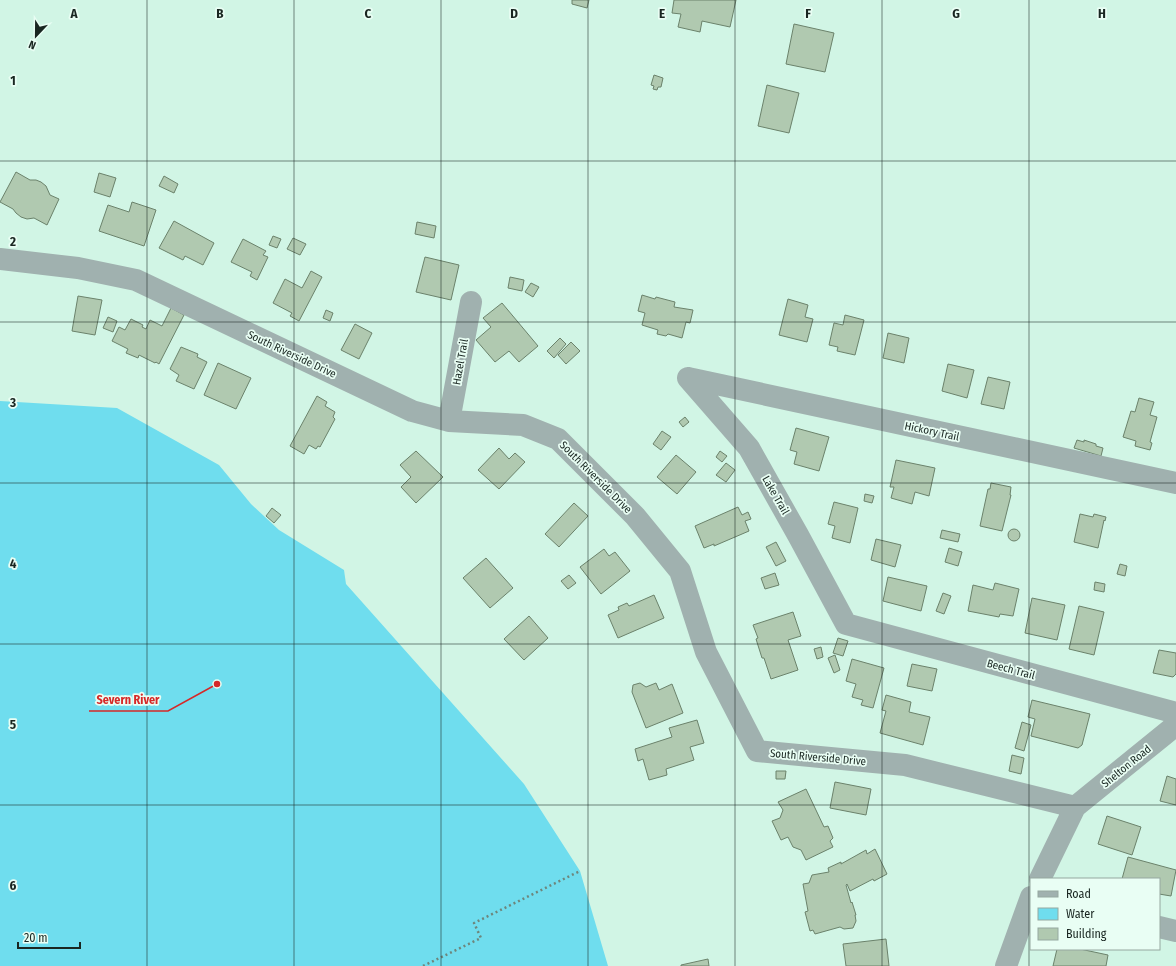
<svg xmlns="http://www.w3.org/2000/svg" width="1176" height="966" font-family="'Fira Sans Condensed',sans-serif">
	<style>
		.water { fill: #6fddee }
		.building { fill: #b0c9b0; stroke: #6b826b }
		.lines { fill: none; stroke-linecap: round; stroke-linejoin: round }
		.path { stroke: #6e867c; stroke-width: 2.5; stroke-dasharray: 2 3; stroke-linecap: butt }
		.minor { stroke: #a0b1af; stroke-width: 22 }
		.grid { fill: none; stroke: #192621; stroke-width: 1; stroke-opacity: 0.55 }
		.labels { text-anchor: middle; stroke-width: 3.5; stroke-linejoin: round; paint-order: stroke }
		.street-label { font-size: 11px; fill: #192621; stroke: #e9fef4 }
		.grid-label { font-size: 13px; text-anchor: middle; font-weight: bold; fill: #192621; stroke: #e9fef4; stroke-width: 3.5; stroke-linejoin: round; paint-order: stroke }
		.leader { fill: none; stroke: #d62828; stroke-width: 1.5 }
		.callout-dot { fill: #d62828; stroke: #e9fef4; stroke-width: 1.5 }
		.callout-label { font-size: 12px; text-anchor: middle; font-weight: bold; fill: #d62828; stroke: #e9fef4; stroke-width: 3.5; stroke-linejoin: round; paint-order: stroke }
	</style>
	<rect width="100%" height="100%" fill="#d1f5e5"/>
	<path class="water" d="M 0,401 L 117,408 L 219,465 L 251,504 L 279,530 L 344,570 L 346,584 L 524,784 L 580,871 L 608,966 L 0,966 Z"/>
	<path class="building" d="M 572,0 L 589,0 L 587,8 L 572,4 Z
		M 674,0 L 736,0 L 730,27 L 702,21 L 700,32 L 678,27 L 681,14 L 672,13 Z
		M 794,24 L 834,33 L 825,72 L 786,64 Z
		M 654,75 L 663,78 L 661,87 L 658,87 L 657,90 L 653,89 L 654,86 L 651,85 Z
		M 767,85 L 799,93 L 789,133 L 758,126 Z
		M 16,172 L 30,180 L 36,180 L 41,182 L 46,186 L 50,195 L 59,199 L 47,225 L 34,218 L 27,219 L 21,217 L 16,213 L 13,209 L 0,202 Z
		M 99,173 L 116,178 L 110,197 L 94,192 Z
		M 164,176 L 178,184 L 174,193 L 159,186 Z
		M 132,202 L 156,210 L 144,246 L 99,231 L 108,205 L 129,212 Z
		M 174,221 L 214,243 L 203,265 L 185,256 L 183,260 L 159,248 Z
		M 417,222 L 436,226 L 434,238 L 415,234 Z
		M 273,236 L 281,239 L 277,248 L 269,245 Z
		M 293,238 L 306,244 L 300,255 L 287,249 Z
		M 243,239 L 266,251 L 263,255 L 268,257 L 257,280 L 250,276 L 252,272 L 231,262 Z
		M 425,257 L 459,265 L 451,300 L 416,292 Z
		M 311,271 L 322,277 L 299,321 L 290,316 L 292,313 L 273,303 L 285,279 L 302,288 Z
		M 510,277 L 524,280 L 522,291 L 508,288 Z
		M 531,283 L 539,287 L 533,297 L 525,292 Z
		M 642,295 L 655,299 L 656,297 L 675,302 L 674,307 L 693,310 L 690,323 L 686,322 L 682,338 L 668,334 L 666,336 L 657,334 L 658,330 L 642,325 L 645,313 L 638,311 Z
		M 78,296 L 102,300 L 95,335 L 72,331 Z
		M 788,299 L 808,305 L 805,317 L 813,319 L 807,342 L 779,335 Z
		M 502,303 L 538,346 L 519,362 L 509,351 L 495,362 L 476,340 L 491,327 L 483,318 Z
		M 171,308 L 184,315 L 159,364 L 156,362 L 155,363 L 139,355 L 138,358 L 126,353 L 128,349 L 112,341 L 119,327 L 125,330 L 131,319 L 143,325 L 142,327 L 146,329 L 150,320 L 162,326 Z
		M 326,310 L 333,313 L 330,321 L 323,318 Z
		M 845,315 L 864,320 L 855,355 L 837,351 L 838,347 L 829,345 L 834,323 L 843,325 Z
		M 108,317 L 117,321 L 113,332 L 103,328 Z
		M 355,324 L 372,333 L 359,359 L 341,350 Z
		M 888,333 L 909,338 L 904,363 L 883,358 Z
		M 560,338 L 566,344 L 554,358 L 547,351 Z
		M 571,342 L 580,351 L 566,364 L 558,355 Z
		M 181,347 L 198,354 L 197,357 L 207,362 L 194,389 L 176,381 L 179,375 L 170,369 Z
		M 218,363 L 251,378 L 236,409 L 204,395 Z
		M 948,364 L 974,370 L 967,398 L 942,391 Z
		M 988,377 L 1010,382 L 1004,409 L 981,404 Z
		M 317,396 L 327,402 L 325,406 L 335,412 L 333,417 L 335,419 L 320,447 L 318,446 L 316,449 L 309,445 L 304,454 L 290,446 Z
		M 1139,398 L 1154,402 L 1150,415 L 1157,417 L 1150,442 L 1152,443 L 1150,450 L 1135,446 L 1136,441 L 1123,437 L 1131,411 L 1135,412 Z
		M 685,417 L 689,422 L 683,427 L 679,422 Z
		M 796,428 L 829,437 L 819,471 L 794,464 L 797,452 L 790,450 Z
		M 662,431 L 671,437 L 661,450 L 653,444 Z
		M 1077,440 L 1084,442 L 1084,440 L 1096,444 L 1096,446 L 1103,448 L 1101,456 L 1074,448 Z
		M 499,448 L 509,459 L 515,453 L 525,462 L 499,489 L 478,470 Z
		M 416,451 L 443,477 L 416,503 L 401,487 L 411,477 L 400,465 Z
		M 720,451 L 727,456 L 722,462 L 716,457 Z
		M 676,455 L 696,472 L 677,494 L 657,477 Z
		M 896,460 L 935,468 L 929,496 L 915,492 L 912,504 L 891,498 L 894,487 L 890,487 Z
		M 726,463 L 735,470 L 726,482 L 716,475 Z
		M 991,483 L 1011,487 L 1010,495 L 1011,495 L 1002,531 L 980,526 L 988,489 L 990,489 Z
		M 865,494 L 874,496 L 872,503 L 864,501 Z
		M 834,502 L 858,508 L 850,543 L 832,538 L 835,526 L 828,524 Z
		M 574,503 L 588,516 L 559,547 L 545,534 Z
		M 738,507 L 742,515 L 748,512 L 751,519 L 745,521 L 749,531 L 714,546 L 714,544 L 704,548 L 695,526 Z
		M 272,508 L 281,515 L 274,523 L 266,516 Z
		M 1080,514 L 1093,517 L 1094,514 L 1106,517 L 1105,521 L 1104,520 L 1098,548 L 1074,542 Z
		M1008 535a6 6 0 1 1 12 0a6 6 0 1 1-12 0Z
		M 942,530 L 960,534 L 958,542 L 940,538 Z
		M 876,539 L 901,545 L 895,567 L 871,560 Z
		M 776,542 L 786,561 L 776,566 L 766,547 Z
		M 949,548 L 962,552 L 958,566 L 945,562 Z
		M 604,549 L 609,556 L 615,552 L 630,571 L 601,594 L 580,567 Z
		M 486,558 L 513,588 L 490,608 L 463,578 Z
		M 1120,564 L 1127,566 L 1125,576 L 1117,574 Z
		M 775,573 L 779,585 L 765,589 L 761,578 Z
		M 569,575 L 576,583 L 568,589 L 561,581 Z
		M 888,577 L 927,586 L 921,611 L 883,601 Z
		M 1095,582 L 1105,584 L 1104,592 L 1094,590 Z
		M 995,583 L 1019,589 L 1013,616 L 1000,614 L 999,617 L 968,611 L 973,585 L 993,590 Z
		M 943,593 L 951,596 L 944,614 L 936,611 Z
		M 654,595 L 664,618 L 618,638 L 608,615 L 619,610 L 618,607 L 627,603 L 629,606 Z
		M 1032,598 L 1065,605 L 1057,640 L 1025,633 Z
		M 1079,606 L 1104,612 L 1094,655 L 1069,649 Z
		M 793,612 L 801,636 L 788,640 L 798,670 L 771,679 L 764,658 L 762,658 L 756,639 L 758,638 L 753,625 Z
		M 529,616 L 548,638 L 524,660 L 504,639 Z
		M 838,638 L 848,641 L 843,656 L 833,653 Z
		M 821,647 L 823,657 L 817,659 L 814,649 Z
		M 1159,650 L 1176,653 L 1176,674 L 1173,677 L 1153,673 Z
		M 835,655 L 840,670 L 834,673 L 828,658 Z
		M 852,659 L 884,668 L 873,708 L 861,705 L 863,700 L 852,697 L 856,684 L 846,681 Z
		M 912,664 L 937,669 L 932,691 L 907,686 Z
		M 640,683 L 646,687 L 656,683 L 659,690 L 672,684 L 683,713 L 646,728 L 632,692 L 633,685 Z
		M 886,695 L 911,702 L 909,712 L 930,717 L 923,745 L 880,733 L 886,711 L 882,710 Z
		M 1032,700 L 1090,714 L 1082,745 L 1078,748 L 1031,736 L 1035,719 L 1028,717 Z
		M 697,720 L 704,743 L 690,747 L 694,760 L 666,769 L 667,775 L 649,780 L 643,759 L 638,761 L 635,749 L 672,737 L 669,728 Z
		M 1022,722 L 1031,725 L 1024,751 L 1015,748 Z
		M 1012,755 L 1024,758 L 1021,774 L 1009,771 Z
		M 776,771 L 786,771 L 785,779 L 776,779 Z
		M 1167,776 L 1176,779 L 1176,805 L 1160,801 Z
		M 835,782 L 871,789 L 866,815 L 830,808 Z
		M 806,789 L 824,827 L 828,826 L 833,838 L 830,841 L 833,847 L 806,860 L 801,850 L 793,847 L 788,837 L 781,840 L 772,821 L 780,818 L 783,810 L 778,802 Z
		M 1107,816 L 1141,827 L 1132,855 L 1098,844 Z
		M 875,849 L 887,874 L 874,881 L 873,879 L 850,891 L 847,884 L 846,885 L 851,903 L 852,902 L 856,915 L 855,915 L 856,921 L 853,928 L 844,929 L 840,927 L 815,934 L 813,930 L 810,931 L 805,912 L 808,911 L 803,884 L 809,883 L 812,875 L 829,872 L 828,868 L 841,862 L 841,864 L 866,850 L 867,854 Z
		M 1128,857 L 1176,870 L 1171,896 L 1159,894 L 1159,879 L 1122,879 Z
		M 886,939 L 889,966 L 846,966 L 843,944 Z
		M 1057,949 L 1080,949 L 1108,955 L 1106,966 L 1053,966 Z
		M 708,959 L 709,966 L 681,966 L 681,965 Z"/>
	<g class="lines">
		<path class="path" d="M 423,966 L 481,938 L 474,923 L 580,871"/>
		<path class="minor" d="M 0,259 L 78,268 L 136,280 L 412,411 L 449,421 L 523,425 L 558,439 L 635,516 L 680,571 L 706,652 L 757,751 L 905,765 L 1075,807
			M 688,378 L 749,448 L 798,535 L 846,624 L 1176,713
			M 688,378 L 1176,483
			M 449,421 L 471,302
			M 1040,879 L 1075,807 L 1176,725
			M 1159,927 L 1176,931
			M 1006,966 L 1031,897"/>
	</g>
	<path class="grid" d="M 147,0 L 147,966M 294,0 L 294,966M 441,0 L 441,966M 588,0 L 588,966M 735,0 L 735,966M 882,0 L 882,966M 1029,0 L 1029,966M 0,161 L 1176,161M 0,322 L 1176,322M 0,483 L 1176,483M 0,644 L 1176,644M 0,805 L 1176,805"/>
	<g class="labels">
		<g class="street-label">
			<text transform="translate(292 354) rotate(25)" y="4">South Riverside Drive</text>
			<text transform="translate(460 362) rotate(-80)" y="4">Hazel Trail</text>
			<text transform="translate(932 431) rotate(12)" y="4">Hickory Trail</text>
			<text transform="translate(596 477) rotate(45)" y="4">South Riverside Drive</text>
			<text transform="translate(776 495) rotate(60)" y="4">Lake Trail</text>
			<text transform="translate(1011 669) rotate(15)" y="4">Beech Trail</text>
			<text transform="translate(818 757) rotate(5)" y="4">South Riverside Drive</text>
			<text transform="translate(1126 766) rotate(-39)" y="4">Shelton Road</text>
		</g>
	</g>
	<g class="grid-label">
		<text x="74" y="18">A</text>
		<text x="220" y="18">B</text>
		<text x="368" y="18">C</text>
		<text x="514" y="18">D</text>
		<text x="662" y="18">E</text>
		<text x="808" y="18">F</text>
		<text x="956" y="18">G</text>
		<text x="1102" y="18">H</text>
		<text x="13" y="85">1</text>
		<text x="13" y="246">2</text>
		<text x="13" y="407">3</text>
		<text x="13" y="568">4</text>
		<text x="13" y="729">5</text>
		<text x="13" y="890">6</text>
	</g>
	<path class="leader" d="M217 684L168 711H89"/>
	<circle class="callout-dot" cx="217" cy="684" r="4"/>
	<g class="callout-label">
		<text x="128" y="704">Severn River</text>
	</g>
	<rect x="1030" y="878" width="130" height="72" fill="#e9fef4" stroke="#96a8a0"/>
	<rect x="1038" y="891" width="20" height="6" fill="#a0b1af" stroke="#96a8a0"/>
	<text x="1066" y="898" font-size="12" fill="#192621">Road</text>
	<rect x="1038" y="908" width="20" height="12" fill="#6fddee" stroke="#96a8a0"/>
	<text x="1066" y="918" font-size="12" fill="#192621">Water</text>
	<rect x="1038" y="928" width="20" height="12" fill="#b0c9b0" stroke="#96a8a0"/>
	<text x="1066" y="938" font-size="12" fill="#192621">Building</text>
	<g transform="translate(36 36) rotate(202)" stroke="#e9fef4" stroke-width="3" paint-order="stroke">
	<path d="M0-3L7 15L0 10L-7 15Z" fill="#192621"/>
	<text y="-6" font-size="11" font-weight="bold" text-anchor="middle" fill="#192621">N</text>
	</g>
	<path d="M18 942v6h62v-6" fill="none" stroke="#192621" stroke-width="2"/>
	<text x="24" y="942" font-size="12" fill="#192621" stroke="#e9fef4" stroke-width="3" paint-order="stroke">20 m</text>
</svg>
